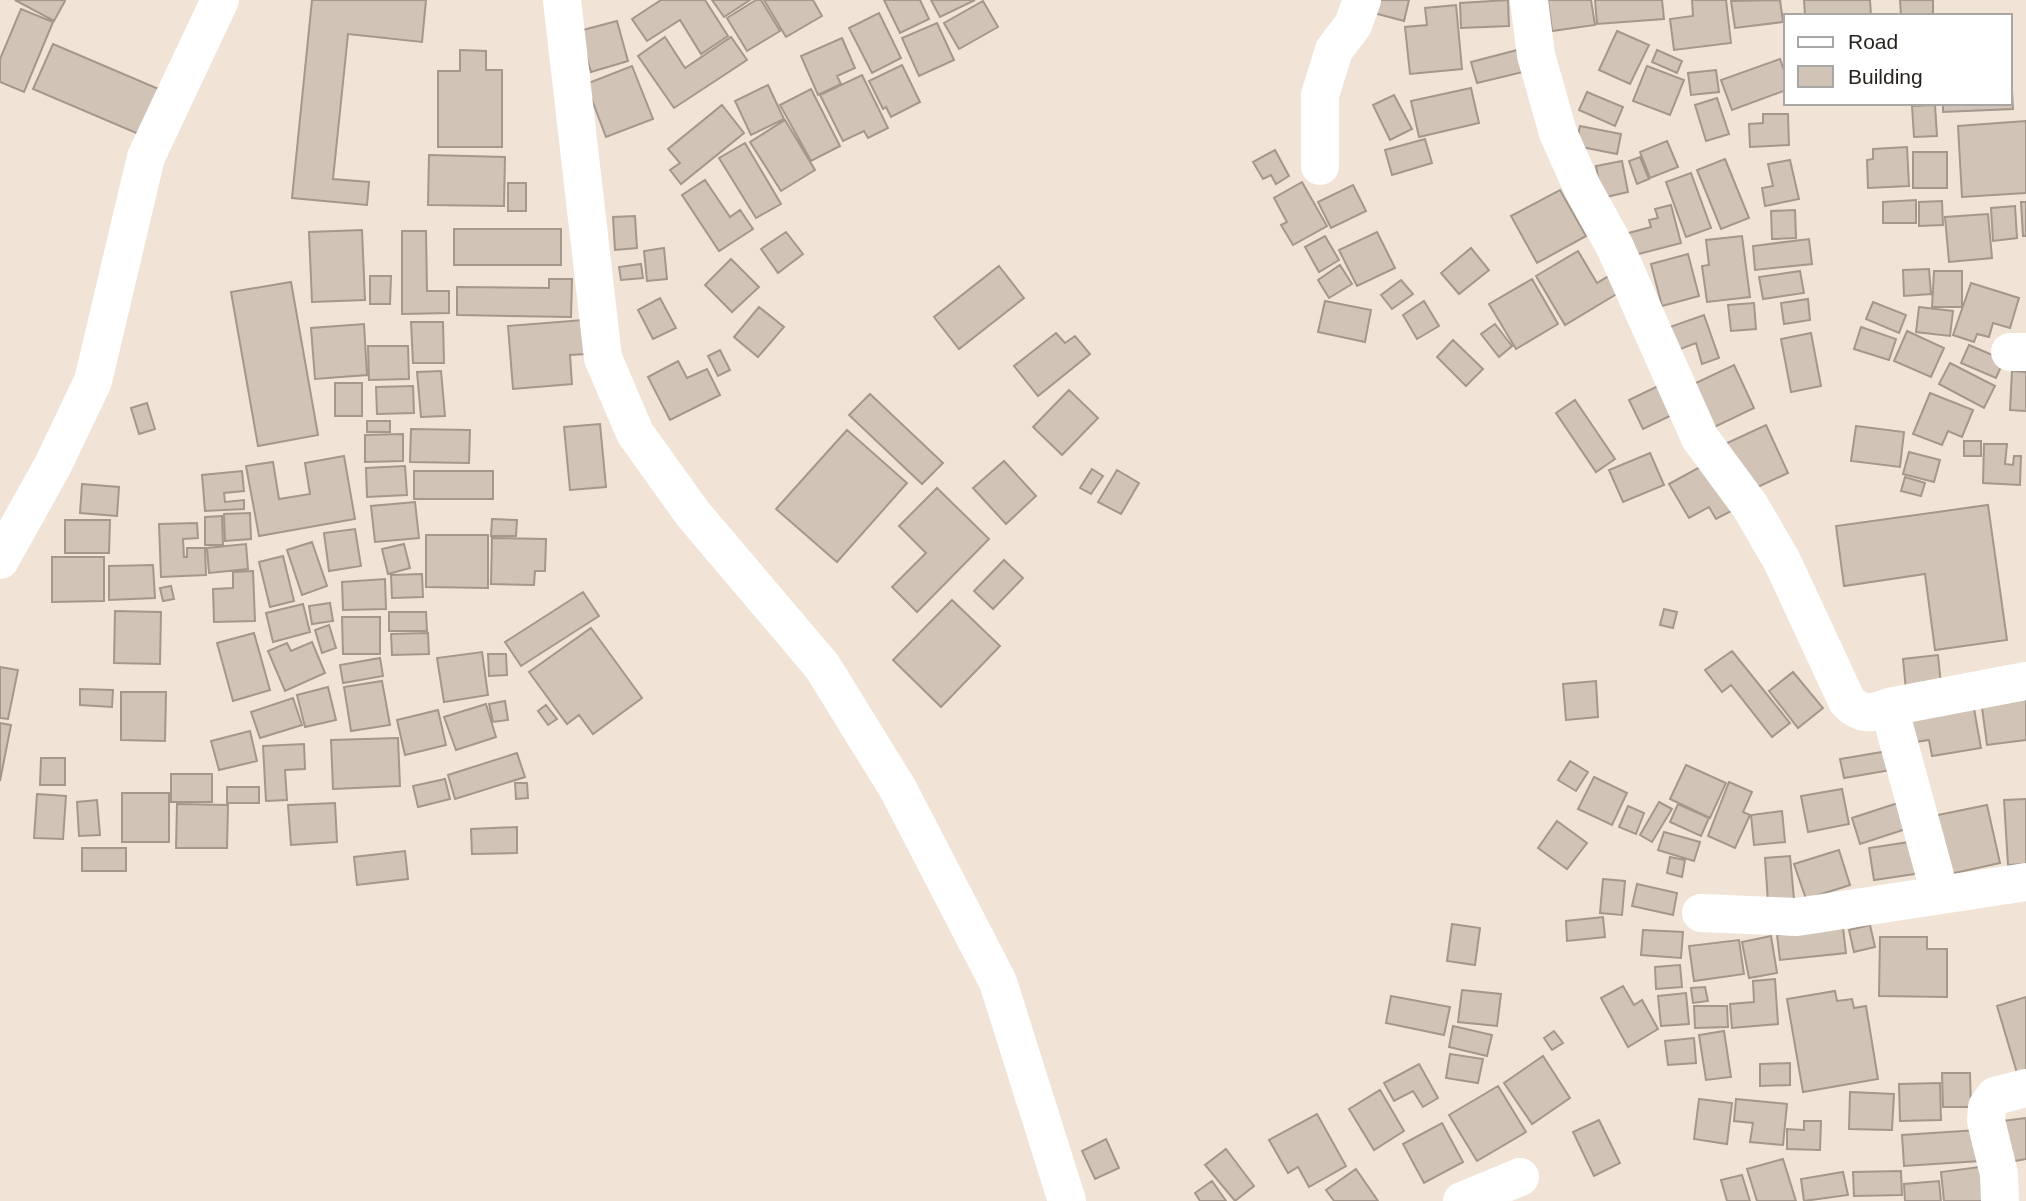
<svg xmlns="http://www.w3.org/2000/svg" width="2026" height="1201" font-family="Arial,sans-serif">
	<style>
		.building { fill: #d1c4b6; stroke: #a4978b; stroke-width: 2 }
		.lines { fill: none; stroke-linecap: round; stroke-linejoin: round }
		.minor { stroke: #fff; stroke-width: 38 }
	</style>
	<rect width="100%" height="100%" fill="#f1e4d6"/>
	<path class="building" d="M 15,0 L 63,0 L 65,1 L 54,21 Z
		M 312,0 L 426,0 L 422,42 L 348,34 L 333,179 L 369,182 L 367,205 L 292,198 Z
		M 661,0 L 705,0 L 728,36 L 701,54 L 680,20 L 647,41 L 632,19 Z
		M 712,0 L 750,0 L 724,17 Z
		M 756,0 L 761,0 L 780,31 L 747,51 L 727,18 Z
		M 764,0 L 813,0 L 822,16 L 786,37 Z
		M 884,0 L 920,0 L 929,19 L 900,33 Z
		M 931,0 L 975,0 L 940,17 Z
		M 1373,0 L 1409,0 L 1404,21 L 1370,12 Z
		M 1508,0 L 1509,26 L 1461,28 L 1460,3 Z
		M 1548,0 L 1591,0 L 1595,25 L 1552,31 Z
		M 1595,0 L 1662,0 L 1664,19 L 1597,24 Z
		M 1692,0 L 1726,0 L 1731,43 L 1674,50 L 1670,19 L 1693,16 Z
		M 1780,0 L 1783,22 L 1735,28 L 1731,1 Z
		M 1804,0 L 1870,0 L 1871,16 L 1805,16 Z
		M 1900,0 L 1933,0 L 1933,16 L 1901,16 Z
		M 983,1 L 998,27 L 959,49 L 944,23 Z
		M 1456,5 L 1462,69 L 1410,74 L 1405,27 L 1427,25 L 1425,8 Z
		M 21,9 L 53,22 L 24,92 L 0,82 L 0,59 Z
		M 879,13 L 901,58 L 872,73 L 849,28 Z
		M 617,21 L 628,61 L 591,72 L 579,31 Z
		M 937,23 L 954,60 L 919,76 L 902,38 Z
		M 1617,31 L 1649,45 L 1630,84 L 1599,70 Z
		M 665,37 L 685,68 L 731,37 L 747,60 L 674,108 L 638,56 Z
		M 842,38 L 855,68 L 837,76 L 841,84 L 818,95 L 801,56 Z
		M 53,44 L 161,90 L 141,135 L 33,89 Z
		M 1521,49 L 1527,71 L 1477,83 L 1471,62 Z
		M 460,50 L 486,51 L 486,70 L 502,70 L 502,147 L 438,147 L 438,71 L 460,71 Z
		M 1657,50 L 1682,61 L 1677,73 L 1652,62 Z
		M 2010,57 L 2013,109 L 1943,112 L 1943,103 L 2010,103 Z
		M 1780,59 L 1786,76 L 1786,90 L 1732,110 L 1721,80 Z
		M 902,65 L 920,102 L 891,117 L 886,107 L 883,109 L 869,81 Z
		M 632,66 L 653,119 L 606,137 L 586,84 Z
		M 1647,66 L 1684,80 L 1670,115 L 1633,101 Z
		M 1716,70 L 1719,92 L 1691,95 L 1688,73 Z
		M 862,75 L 888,128 L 868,138 L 864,131 L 843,141 L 820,95 Z
		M 768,85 L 784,119 L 751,135 L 735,101 Z
		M 1471,88 L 1479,123 L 1419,137 L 1411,101 Z
		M 811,89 L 840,146 L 811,161 L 780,105 Z
		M 1587,92 L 1623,107 L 1615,126 L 1579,110 Z
		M 1394,95 L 1412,129 L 1390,140 L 1373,105 Z
		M 1717,98 L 1729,134 L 1706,141 L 1695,105 Z
		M 722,105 L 744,133 L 681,184 L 670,170 L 680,163 L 668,149 Z
		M 1935,105 L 1937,136 L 1914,137 L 1912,106 Z
		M 1763,114 L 1788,114 L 1789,145 L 1750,147 L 1749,124 L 1763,123 Z
		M 785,120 L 815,170 L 781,191 L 750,142 Z
		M 2026,121 L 2026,193 L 1962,197 L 1958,126 Z
		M 1580,126 L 1621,134 L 1617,154 L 1576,146 Z
		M 1425,139 L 1432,163 L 1392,175 L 1385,150 Z
		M 1667,141 L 1678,167 L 1650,178 L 1640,152 Z
		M 745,143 L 781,204 L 756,218 L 719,158 Z
		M 1907,147 L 1909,186 L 1868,188 L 1867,160 L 1873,159 L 1873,149 Z
		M 1275,150 L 1289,176 L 1276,184 L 1271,175 L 1263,179 L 1253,162 Z
		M 1913,152 L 1947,152 L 1947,188 L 1913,188 Z
		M 429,155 L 505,157 L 504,206 L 428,205 Z
		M 1640,157 L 1649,179 L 1637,184 L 1629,161 Z
		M 1725,159 L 1749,218 L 1721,229 L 1697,170 Z
		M 1790,160 L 1799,199 L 1765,206 L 1762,188 L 1773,186 L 1768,164 Z
		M 1622,161 L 1628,192 L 1602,198 L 1596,166 Z
		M 1691,173 L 1711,228 L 1686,237 L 1666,182 Z
		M 705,180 L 730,217 L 740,210 L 753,229 L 719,251 L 682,195 Z
		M 1302,182 L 1327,226 L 1293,245 L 1281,225 L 1287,222 L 1274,198 Z
		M 508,183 L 526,183 L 526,211 L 508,211 Z
		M 1353,185 L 1366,211 L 1331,228 L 1318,202 Z
		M 1560,190 L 1586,236 L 1537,263 L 1511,216 Z
		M 1916,200 L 1916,223 L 1883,223 L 1883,202 Z
		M 1942,201 L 1943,225 L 1919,226 L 1919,202 Z
		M 2021,202 L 2026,202 L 2026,236 L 2023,236 Z
		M 1671,205 L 1681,243 L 1627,257 L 1621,235 L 1651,227 L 1649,220 L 1658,218 L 1655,209 Z
		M 2015,206 L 2017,238 L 1993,241 L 1991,208 Z
		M 1795,210 L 1796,238 L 1772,239 L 1771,211 Z
		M 1988,214 L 1992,258 L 1949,262 L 1945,217 Z
		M 635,216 L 637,248 L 615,250 L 613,217 Z
		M 454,229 L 561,229 L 561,265 L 454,265 Z
		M 362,230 L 365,300 L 312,302 L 309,232 Z
		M 402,231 L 426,231 L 427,291 L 449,291 L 449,313 L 402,314 Z
		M 786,232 L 803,254 L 778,273 L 761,249 Z
		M 1377,232 L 1395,268 L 1357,286 L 1339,250 Z
		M 1325,236 L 1339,260 L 1319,272 L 1305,247 Z
		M 1742,236 L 1750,297 L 1707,302 L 1702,266 L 1709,265 L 1706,240 Z
		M 1809,239 L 1812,264 L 1755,270 L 1753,246 Z
		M 664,248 L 667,279 L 647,281 L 644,251 Z
		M 1471,248 L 1489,270 L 1459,294 L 1441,273 Z
		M 1578,251 L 1597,283 L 1615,272 L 1625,289 L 1565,325 L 1536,276 Z
		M 1688,254 L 1699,296 L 1662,306 L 1651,264 Z
		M 731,259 L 759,287 L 732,312 L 705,285 Z
		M 641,264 L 643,278 L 621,280 L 619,267 Z
		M 1340,265 L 1352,284 L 1329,298 L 1318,280 Z
		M 999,266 L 1024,298 L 959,349 L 934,317 Z
		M 1929,269 L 1931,294 L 1904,296 L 1903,270 Z
		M 1800,271 L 1804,293 L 1763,299 L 1759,277 Z
		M 1934,271 L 1962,271 L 1962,307 L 1932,307 Z
		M 370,276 L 391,276 L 390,304 L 370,304 Z
		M 549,279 L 572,279 L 571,317 L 457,315 L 457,287 L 549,288 Z
		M 1532,279 L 1558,324 L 1516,349 L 1489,304 Z
		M 1401,280 L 1413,294 L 1392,309 L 1381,295 Z
		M 291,282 L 318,435 L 258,446 L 231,292 Z
		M 1971,283 L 2019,298 L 2010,328 L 1993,323 L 1989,337 L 1977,334 L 1974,342 L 1953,335 Z
		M 660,298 L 676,328 L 653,339 L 638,310 Z
		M 1808,299 L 1810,320 L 1784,324 L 1781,303 Z
		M 1325,301 L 1371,310 L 1365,342 L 1318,332 Z
		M 1424,301 L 1439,326 L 1417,339 L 1403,315 Z
		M 1873,302 L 1906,315 L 1899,333 L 1866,319 Z
		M 1754,303 L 1756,329 L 1731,331 L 1728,305 Z
		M 759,307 L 784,327 L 758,357 L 734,337 Z
		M 1919,307 L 1953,311 L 1950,336 L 1916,332 Z
		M 1704,315 L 1719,358 L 1702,364 L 1696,343 L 1675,351 L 1667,328 Z
		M 583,320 L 586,354 L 570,355 L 572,384 L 513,389 L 508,326 Z
		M 411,322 L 443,322 L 444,363 L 413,363 Z
		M 364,324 L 367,375 L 315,379 L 311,328 Z
		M 1495,324 L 1512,346 L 1499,357 L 1481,334 Z
		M 1861,327 L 1896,339 L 1889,360 L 1854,349 Z
		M 1907,331 L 1944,348 L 1931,377 L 1894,361 Z
		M 1056,333 L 1065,343 L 1075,336 L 1090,354 L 1038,396 L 1014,366 Z
		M 1811,333 L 1821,386 L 1791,392 L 1781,339 Z
		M 1453,340 L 1483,369 L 1466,386 L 1437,357 Z
		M 1969,345 L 2004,360 L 1996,378 L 1961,363 Z
		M 368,346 L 408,346 L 409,379 L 369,380 Z
		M 720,350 L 730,370 L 718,376 L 708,356 Z
		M 678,361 L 687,378 L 707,369 L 720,395 L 670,420 L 648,377 Z
		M 1950,363 L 1995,386 L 1984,408 L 1939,384 Z
		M 1734,365 L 1754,408 L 1704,432 L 1683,389 Z
		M 441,371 L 445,416 L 421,417 L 417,372 Z
		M 2012,371 L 2026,372 L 2026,411 L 2010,410 Z
		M 335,383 L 362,383 L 362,416 L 335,416 Z
		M 1660,385 L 1674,414 L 1643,429 L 1629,400 Z
		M 413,386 L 414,413 L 377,414 L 376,387 Z
		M 1069,390 L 1098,418 L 1062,455 L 1033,427 Z
		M 1930,393 L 1973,410 L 1962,437 L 1948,431 L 1942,445 L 1913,434 Z
		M 870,394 L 943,463 L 922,484 L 849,415 Z
		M 1575,400 L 1615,459 L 1596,472 L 1556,413 Z
		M 147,403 L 155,429 L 139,434 L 131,408 Z
		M 367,421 L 390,421 L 390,432 L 367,432 Z
		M 600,424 L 606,487 L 570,490 L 564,427 Z
		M 1766,425 L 1788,473 L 1747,492 L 1725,444 Z
		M 1856,426 L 1904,432 L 1900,467 L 1851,461 Z
		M 411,429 L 470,430 L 469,463 L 410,462 Z
		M 847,430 L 907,483 L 837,562 L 776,509 Z
		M 403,434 L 403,461 L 365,462 L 365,435 Z
		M 1964,441 L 1981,441 L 1981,456 L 1964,456 Z
		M 1984,444 L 2007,444 L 2005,464 L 2013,465 L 2014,456 L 2021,456 L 2020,485 L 1983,483 Z
		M 1909,452 L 1940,460 L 1934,482 L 1903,474 Z
		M 1650,453 L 1664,485 L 1623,502 L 1609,470 Z
		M 344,456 L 355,519 L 259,536 L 246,466 L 273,462 L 279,499 L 310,494 L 305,463 Z
		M 1004,461 L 1036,496 L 1006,524 L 973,488 Z
		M 1709,462 L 1735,509 L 1716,519 L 1709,507 L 1689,518 L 1669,484 Z
		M 405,466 L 407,495 L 367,497 L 366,468 Z
		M 1092,469 L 1103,476 L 1091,494 L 1080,488 Z
		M 1117,470 L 1139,483 L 1121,514 L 1098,502 Z
		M 242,471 L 244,491 L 224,493 L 225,502 L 244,500 L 244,509 L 205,511 L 202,475 Z
		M 414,471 L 493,471 L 493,499 L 414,499 Z
		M 1905,477 L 1925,483 L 1921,496 L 1901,491 Z
		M 82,484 L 119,487 L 117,516 L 80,513 Z
		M 937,488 L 989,539 L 917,612 L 892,587 L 926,553 L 899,526 Z
		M 415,502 L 419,538 L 375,542 L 371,506 Z
		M 1988,505 L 2007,640 L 1935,650 L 1925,574 L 1844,586 L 1836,526 Z
		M 250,513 L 251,539 L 225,541 L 224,514 Z
		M 222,516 L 223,545 L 205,545 L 205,517 Z
		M 492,519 L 517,520 L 516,536 L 491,536 Z
		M 65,520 L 110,520 L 109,553 L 65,553 Z
		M 197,523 L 198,538 L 183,539 L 184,557 L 187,557 L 187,548 L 205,548 L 206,575 L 161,577 L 159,524 Z
		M 355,529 L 361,566 L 329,571 L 324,533 Z
		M 426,535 L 488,535 L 488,588 L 426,587 Z
		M 492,538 L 546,539 L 545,571 L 535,571 L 534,585 L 491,584 Z
		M 312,542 L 327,586 L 302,595 L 287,550 Z
		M 246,544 L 248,569 L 209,573 L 207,548 Z
		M 404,544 L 410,568 L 388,574 L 382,549 Z
		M 283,556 L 294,601 L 270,607 L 259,562 Z
		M 52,557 L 104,557 L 104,601 L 52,602 Z
		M 1004,560 L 1023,578 L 993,609 L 974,591 Z
		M 153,565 L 155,598 L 109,600 L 109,566 Z
		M 253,571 L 255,621 L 214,622 L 213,589 L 233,588 L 233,572 Z
		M 422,574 L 423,597 L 392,598 L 391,575 Z
		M 385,579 L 386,609 L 343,610 L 342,582 Z
		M 171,586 L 174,599 L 163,601 L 160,588 Z
		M 583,592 L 599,616 L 521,666 L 505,642 Z
		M 952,600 L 1000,646 L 941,707 L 893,660 Z
		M 330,603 L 333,621 L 312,624 L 309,606 Z
		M 303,604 L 310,632 L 273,642 L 266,613 Z
		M 1664,609 L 1677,612 L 1673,628 L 1660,625 Z
		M 115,611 L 161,612 L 160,664 L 114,663 Z
		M 389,612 L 426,612 L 427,631 L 389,631 Z
		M 342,617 L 380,617 L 380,654 L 343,654 Z
		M 329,625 L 336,648 L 322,653 L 315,630 Z
		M 591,628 L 642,698 L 593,734 L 579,715 L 567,724 L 529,672 Z
		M 254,633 L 270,690 L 233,701 L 217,643 Z
		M 428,633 L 429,654 L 392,655 L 391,634 Z
		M 312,642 L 325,673 L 285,691 L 268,651 L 287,643 L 291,651 Z
		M 1732,651 L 1790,723 L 1772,737 L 1731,685 L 1722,692 L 1705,670 Z
		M 482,652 L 488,695 L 444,702 L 437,658 Z
		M 488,654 L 506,654 L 507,675 L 489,676 Z
		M 1938,655 L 1941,685 L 1906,690 L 1903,659 Z
		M 380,658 L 383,676 L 343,683 L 340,665 Z
		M 0,667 L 18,670 L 8,719 L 0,718 Z
		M 1793,672 L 1823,708 L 1798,728 L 1769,691 Z
		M 382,681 L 390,725 L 351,731 L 344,687 Z
		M 1596,681 L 1598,717 L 1566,720 L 1563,684 Z
		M 328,687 L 336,720 L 305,727 L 297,695 Z
		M 80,689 L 113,690 L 112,707 L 80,705 Z
		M 121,692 L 166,692 L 165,741 L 121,740 Z
		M 2026,693 L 2026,740 L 1987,745 L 1981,700 Z
		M 293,698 L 302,725 L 260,738 L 251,712 Z
		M 505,701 L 508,720 L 493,722 L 489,704 Z
		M 1973,703 L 1981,748 L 1932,756 L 1929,740 L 1915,742 L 1910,714 Z
		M 486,704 L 496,737 L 456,750 L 444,717 Z
		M 546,705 L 557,719 L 548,725 L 538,711 Z
		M 438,710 L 446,745 L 405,755 L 397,720 Z
		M 0,723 L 11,725 L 0,781 Z
		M 250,731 L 257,761 L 219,770 L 211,741 Z
		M 398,738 L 400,786 L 333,789 L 331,740 Z
		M 304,744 L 305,769 L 285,770 L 287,800 L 266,801 L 263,746 Z
		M 1888,751 L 1891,770 L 1844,778 L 1840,759 Z
		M 517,753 L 525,777 L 455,799 L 448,775 Z
		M 41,758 L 65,758 L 65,785 L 40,785 Z
		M 1570,761 L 1588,772 L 1576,791 L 1558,780 Z
		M 1686,765 L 1726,783 L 1710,818 L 1670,799 Z
		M 171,774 L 212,774 L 212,802 L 171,802 Z
		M 1594,777 L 1627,793 L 1612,825 L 1578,809 Z
		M 445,779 L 450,799 L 418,807 L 413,786 Z
		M 1729,782 L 1752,792 L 1743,812 L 1750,815 L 1735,848 L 1708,836 Z
		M 515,783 L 527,783 L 528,798 L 516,799 Z
		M 227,787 L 259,787 L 259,803 L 227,803 Z
		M 1842,789 L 1849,824 L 1808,832 L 1801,796 Z
		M 122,793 L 169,793 L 169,842 L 122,842 Z
		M 37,794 L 66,796 L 63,839 L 34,838 Z
		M 2026,799 L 2026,864 L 2008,865 L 2004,800 Z
		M 97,800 L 100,835 L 79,836 L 77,802 Z
		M 1907,800 L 1915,826 L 1860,844 L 1852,818 Z
		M 1659,802 L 1672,809 L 1652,842 L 1640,835 Z
		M 335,803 L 337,842 L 291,845 L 288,805 Z
		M 177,804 L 228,805 L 227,848 L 176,848 Z
		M 1678,804 L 1709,818 L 1701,836 L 1670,822 Z
		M 1987,805 L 2000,863 L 1941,876 L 1928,817 Z
		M 1628,806 L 1644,813 L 1636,834 L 1619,827 Z
		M 1782,811 L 1785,842 L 1754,845 L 1751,815 Z
		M 1557,821 L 1587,843 L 1567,869 L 1538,848 Z
		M 517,827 L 517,853 L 472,854 L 471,829 Z
		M 1664,832 L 1700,842 L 1694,861 L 1658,850 Z
		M 1916,841 L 1922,873 L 1874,880 L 1869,848 Z
		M 82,848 L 126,848 L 126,871 L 82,871 Z
		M 1839,850 L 1850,885 L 1806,899 L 1794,864 Z
		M 405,851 L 408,879 L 357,885 L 354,857 Z
		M 1790,856 L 1794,899 L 1768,902 L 1765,858 Z
		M 1670,857 L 1685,860 L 1682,877 L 1667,873 Z
		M 1603,879 L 1625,881 L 1622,915 L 1600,913 Z
		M 1637,884 L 1677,893 L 1673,915 L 1632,906 Z
		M 1603,917 L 1605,937 L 1567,941 L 1566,921 Z
		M 1452,924 L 1480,928 L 1475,965 L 1447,961 Z
		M 1870,925 L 1875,947 L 1854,952 L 1849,930 Z
		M 1843,928 L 1846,953 L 1780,960 L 1777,935 Z
		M 1643,930 L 1683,932 L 1681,958 L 1641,955 Z
		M 1771,936 L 1777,973 L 1749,978 L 1742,942 Z
		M 1880,937 L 1927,937 L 1927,949 L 1947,949 L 1947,997 L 1879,996 Z
		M 1739,940 L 1744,974 L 1694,981 L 1689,946 Z
		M 1680,965 L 1682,987 L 1656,989 L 1655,967 Z
		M 1775,979 L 1778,1024 L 1732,1028 L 1730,1004 L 1754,1002 L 1753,981 Z
		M 1623,986 L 1634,1005 L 1642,1000 L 1658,1029 L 1628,1047 L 1601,998 Z
		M 1705,987 L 1708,1001 L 1693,1003 L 1691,988 Z
		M 1462,990 L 1501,994 L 1497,1026 L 1458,1022 Z
		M 1835,991 L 1837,1001 L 1852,999 L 1854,1008 L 1866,1006 L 1878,1079 L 1803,1092 L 1787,999 Z
		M 1686,993 L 1689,1024 L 1661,1026 L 1658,996 Z
		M 1391,996 L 1450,1007 L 1444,1035 L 1386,1023 Z
		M 2026,997 L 2026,1070 L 2017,1073 L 1997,1006 Z
		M 1694,1006 L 1727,1006 L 1728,1027 L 1695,1028 Z
		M 1453,1026 L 1492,1035 L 1487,1056 L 1449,1047 Z
		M 1554,1031 L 1563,1043 L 1552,1050 L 1544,1038 Z
		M 1724,1031 L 1731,1077 L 1706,1080 L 1699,1035 Z
		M 1694,1038 L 1696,1063 L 1668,1065 L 1665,1041 Z
		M 1450,1054 L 1483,1059 L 1478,1083 L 1446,1078 Z
		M 1543,1056 L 1570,1098 L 1532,1124 L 1504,1083 Z
		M 1790,1063 L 1790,1085 L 1760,1086 L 1760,1064 Z
		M 1419,1064 L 1438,1098 L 1423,1107 L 1413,1091 L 1394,1101 L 1384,1083 Z
		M 1942,1073 L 1970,1073 L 1971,1107 L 1943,1107 Z
		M 1940,1083 L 1941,1120 L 1900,1121 L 1899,1084 Z
		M 1498,1086 L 1526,1132 L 1477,1161 L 1449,1115 Z
		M 1380,1090 L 1404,1131 L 1374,1150 L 1349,1109 Z
		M 1850,1092 L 1894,1094 L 1892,1130 L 1849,1129 Z
		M 1699,1099 L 1732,1103 L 1727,1144 L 1694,1139 Z
		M 1736,1099 L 1787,1104 L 1783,1145 L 1750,1142 L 1753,1123 L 1734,1121 Z
		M 1317,1114 L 1346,1166 L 1309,1187 L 1298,1167 L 1288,1173 L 1269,1140 Z
		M 2026,1118 L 2026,1159 L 2009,1162 L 2002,1121 Z
		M 1599,1120 L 1620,1163 L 1594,1176 L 1573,1132 Z
		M 1804,1121 L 1821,1121 L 1820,1150 L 1787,1149 L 1787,1129 L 1804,1130 Z
		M 1442,1123 L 1463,1162 L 1424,1183 L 1403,1144 Z
		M 1978,1130 L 1980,1161 L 1904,1166 L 1902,1135 Z
		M 1106,1139 L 1119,1168 L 1095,1179 L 1082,1151 Z
		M 1226,1149 L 1254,1186 L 1235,1201 L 1205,1165 Z
		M 1783,1159 L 1796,1201 L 1757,1201 L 1747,1169 Z
		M 1987,1166 L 1992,1201 L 1944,1201 L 1941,1172 Z
		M 1356,1169 L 1378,1201 L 1334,1201 L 1326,1190 Z
		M 1901,1171 L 1902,1195 L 1854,1196 L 1853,1172 Z
		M 1843,1172 L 1848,1195 L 1804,1201 L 1801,1179 Z
		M 1742,1175 L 1750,1201 L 1727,1201 L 1721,1180 Z
		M 1212,1181 L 1226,1201 L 1200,1201 L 1195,1193 Z
		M 1939,1181 L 1941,1201 L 1905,1201 L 1904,1184 Z"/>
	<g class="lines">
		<path class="minor" d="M 562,0 L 603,358 L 635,433 L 693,514 L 822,666 L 898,789 L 998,982 L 1067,1201
			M 1529,0 L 1536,55 L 1558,133 L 1583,189 L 1615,247 L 1700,438 L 1750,506 L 1782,561 L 1847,701 C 1861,716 1871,714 1889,707 L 2026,681
			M 1320,166 L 1320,95 L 1334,50 L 1353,25 L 1362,0
			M 2010,352 L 2026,352
			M 0,560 L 53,465 L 93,381 L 146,157 L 220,0
			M 1889,707 L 1940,894
			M 1701,913 L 1797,917 L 2026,882
			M 1462,1201 L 1520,1177
			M 2000,1201 L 1999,1174 L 1986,1121 L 1987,1107 L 1995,1096 L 2026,1088"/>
	</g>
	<rect x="1784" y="14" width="228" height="91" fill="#ffffff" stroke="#a9a7a5" stroke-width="2"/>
	<rect x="1798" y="37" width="35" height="10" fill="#ffffff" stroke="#a9a7a5" stroke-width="2"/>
	<text x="1848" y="49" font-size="21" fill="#27221d">Road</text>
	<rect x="1798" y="66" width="35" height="21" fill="#d1c4b6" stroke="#a9a7a5" stroke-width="2"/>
	<text x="1848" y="84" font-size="21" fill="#27221d">Building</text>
</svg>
